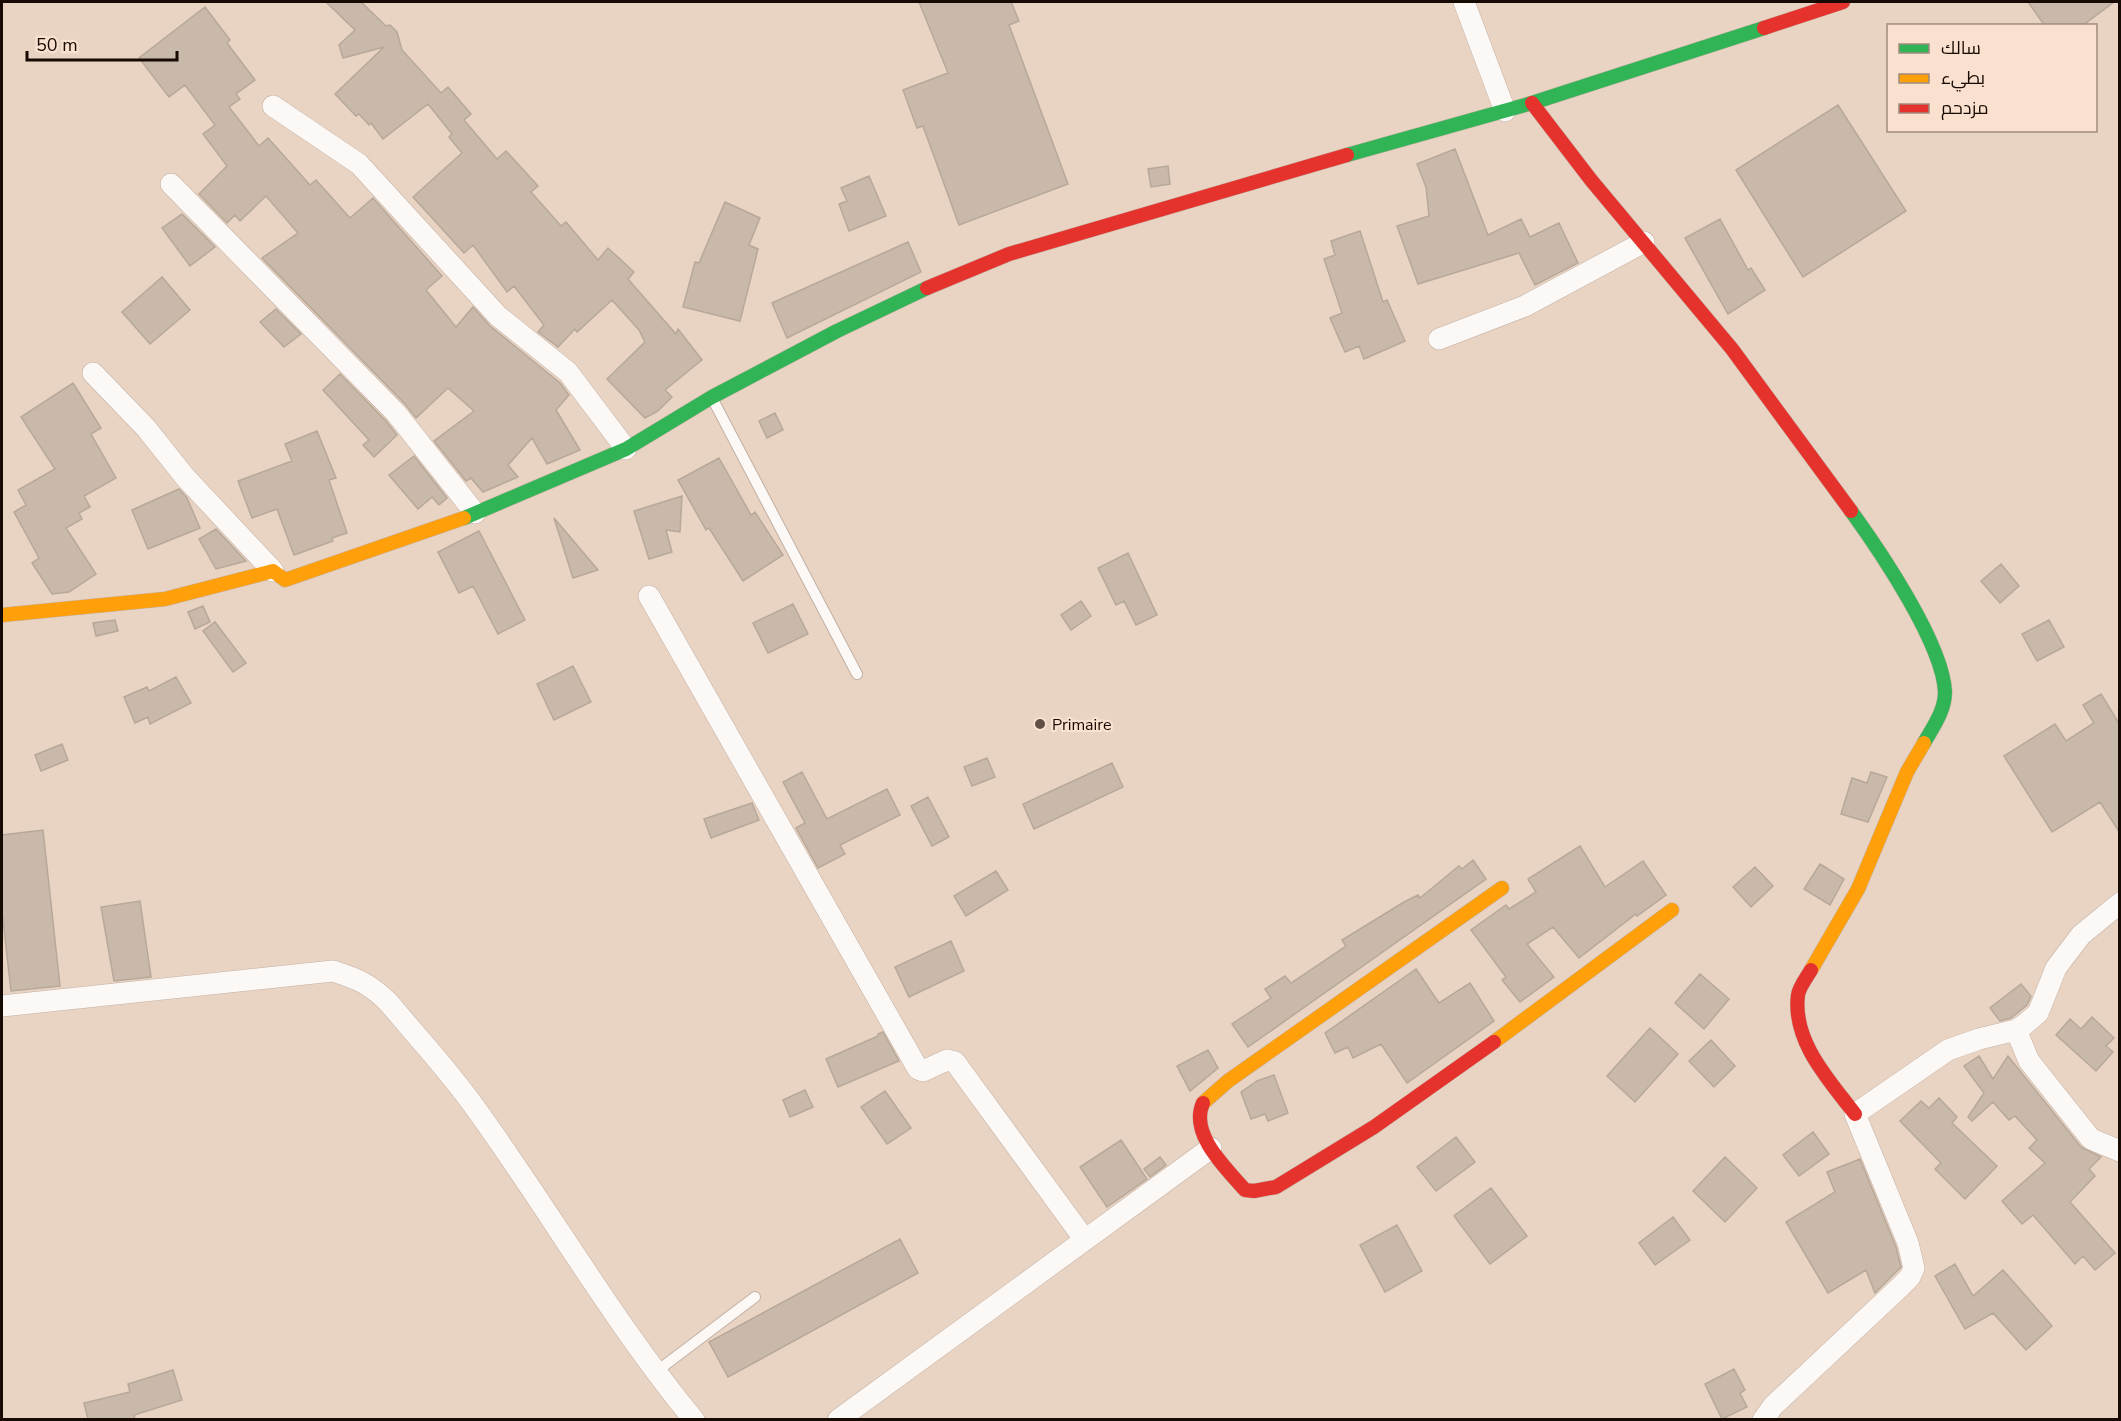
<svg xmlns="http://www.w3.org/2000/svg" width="2121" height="1421" font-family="'Nunito Sans',Cairo,sans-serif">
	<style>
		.building { fill: #c8b9aa; stroke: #b7a899; stroke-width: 1.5 }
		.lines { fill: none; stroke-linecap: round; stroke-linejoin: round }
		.lane-casing { stroke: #c2b1a4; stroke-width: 12 }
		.street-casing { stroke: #c2b1a4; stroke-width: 22 }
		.fast-casing { stroke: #c2b1a4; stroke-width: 15 }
		.slow-casing { stroke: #c2b1a4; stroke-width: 15 }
		.jam-casing { stroke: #c2b1a4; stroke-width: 15 }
		.lane { stroke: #fcf8f6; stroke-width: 10 }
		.street { stroke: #fcf8f6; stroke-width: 21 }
		.fast { stroke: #30b455; stroke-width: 14 }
		.slow { stroke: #ff9f0a; stroke-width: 14 }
		.jam { stroke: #e5322d; stroke-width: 14 }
		.poi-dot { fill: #605045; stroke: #fae1cf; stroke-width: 2 }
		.labels { text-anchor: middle; stroke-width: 4.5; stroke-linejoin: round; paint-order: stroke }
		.poi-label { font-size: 16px; fill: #170a02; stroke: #fae1cf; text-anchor: start }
	</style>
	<rect width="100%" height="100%" fill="#e9d3c2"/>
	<path class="building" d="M 326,2 L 361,2 L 386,26 L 390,25 L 397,32 L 402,50 L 441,93 L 448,87 L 471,114 L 464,120 L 497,159 L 506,151 L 538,186 L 531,192 L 561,226 L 566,222 L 598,260 L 608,248 L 634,272 L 628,279 L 676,334 L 678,329 L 702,360 L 665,390 L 672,397 L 658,411 L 645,418 L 607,379 L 645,342 L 639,330 L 612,300 L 577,332 L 575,329 L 558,347 L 538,332 L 544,325 L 514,286 L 507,292 L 473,245 L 464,253 L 413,197 L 462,153 L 449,137 L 452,134 L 428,104 L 383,139 L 371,123 L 369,125 L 359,114 L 356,116 L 335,94 L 384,47 L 343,58 L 339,45 L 355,30 Z
		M 919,2 L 1011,2 L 1019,21 L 1009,25 L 1068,184 L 959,225 L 923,126 L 917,128 L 903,90 L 948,73 Z
		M 2028,2 L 2114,2 L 2082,26 L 2045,26 Z
		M 205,7 L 230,40 L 227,43 L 255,80 L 236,94 L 240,99 L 229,107 L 259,146 L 268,138 L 310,185 L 316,180 L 350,218 L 373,198 L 442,276 L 426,290 L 456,327 L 473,307 L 490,326 L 560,383 L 569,395 L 556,410 L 580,450 L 547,464 L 532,438 L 508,465 L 518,477 L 483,492 L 471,478 L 466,481 L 434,441 L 474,411 L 448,388 L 416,418 L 405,404 L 262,258 L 298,233 L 266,196 L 240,221 L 235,215 L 227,223 L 199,194 L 227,166 L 203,134 L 215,125 L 185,85 L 169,97 L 139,58 Z
		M 1838,105 L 1906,211 L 1803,277 L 1736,170 Z
		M 1455,149 L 1488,235 L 1521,219 L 1530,237 L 1559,223 L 1578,263 L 1535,285 L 1519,253 L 1418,284 L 1397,226 L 1429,216 L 1426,187 L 1417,164 Z
		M 1168,166 L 1170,184 L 1151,187 L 1148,169 Z
		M 869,176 L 886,216 L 849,231 L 839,204 L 847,201 L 841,188 Z
		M 725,202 L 760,218 L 749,245 L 758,249 L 740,321 L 683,307 L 695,262 L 699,263 Z
		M 182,214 L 215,247 L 190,266 L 162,228 Z
		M 1720,219 L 1748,270 L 1751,268 L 1765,290 L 1728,314 L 1685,238 Z
		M 1360,231 L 1383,302 L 1387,300 L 1405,341 L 1364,359 L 1359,346 L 1345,352 L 1330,318 L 1342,313 L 1324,259 L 1335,255 L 1331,241 Z
		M 908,242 L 921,272 L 787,338 L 772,303 Z
		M 162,277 L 190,310 L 150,344 L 122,312 Z
		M 276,309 L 301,334 L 284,347 L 260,322 Z
		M 340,374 L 386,421 L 397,435 L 374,457 L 363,445 L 369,440 L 323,390 Z
		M 73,383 L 101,428 L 91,434 L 116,478 L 84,496 L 90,507 L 79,513 L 82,519 L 66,528 L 96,574 L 69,592 L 52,594 L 32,563 L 39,558 L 14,512 L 26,505 L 18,490 L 55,469 L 21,417 Z
		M 775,413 L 783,430 L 767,438 L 759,421 Z
		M 317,431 L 336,478 L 329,480 L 347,533 L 332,538 L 333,541 L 294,555 L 277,509 L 252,518 L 238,481 L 292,461 L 285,444 Z
		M 414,456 L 447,498 L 439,505 L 432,497 L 418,509 L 389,475 Z
		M 719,458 L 751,515 L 755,512 L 783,555 L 743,581 L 709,528 L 706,530 L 678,480 Z
		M 179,489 L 187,498 L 200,528 L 148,549 L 132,510 Z
		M 682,496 L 680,532 L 666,530 L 672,552 L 649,559 L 634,511 Z
		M 554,518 L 598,570 L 573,578 Z
		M 216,529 L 246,561 L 216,569 L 199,539 Z
		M 479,531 L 525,620 L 498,634 L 473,586 L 459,593 L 438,552 Z
		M 1128,553 L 1157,615 L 1136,625 L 1124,601 L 1116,605 L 1098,568 Z
		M 2001,564 L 2019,586 L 2000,603 L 1981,581 Z
		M 1081,601 L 1091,616 L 1071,630 L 1061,615 Z
		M 793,604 L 808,634 L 768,653 L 753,623 Z
		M 203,606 L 210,622 L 195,629 L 188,612 Z
		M 115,620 L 118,631 L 96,636 L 93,623 Z
		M 2049,620 L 2064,647 L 2037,661 L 2022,634 Z
		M 215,622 L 246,663 L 233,672 L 203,631 Z
		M 573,666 L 591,702 L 554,720 L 537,684 Z
		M 176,677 L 191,703 L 150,724 L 148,717 L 135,723 L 124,697 L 147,687 L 149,691 Z
		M 2101,694 L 2120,725 L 2120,833 L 2100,802 L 2052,832 L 2004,756 L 2055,724 L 2066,741 L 2094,723 L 2083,705 Z
		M 62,744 L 68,760 L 41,771 L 35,755 Z
		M 987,758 L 995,777 L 972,786 L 964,767 Z
		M 1112,763 L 1123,787 L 1034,829 L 1023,804 Z
		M 802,772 L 827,819 L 887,789 L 900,815 L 840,845 L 845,854 L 818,868 L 796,828 L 805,823 L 783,782 Z
		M 1871,772 L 1887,777 L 1868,822 L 1841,814 L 1852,778 L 1867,783 Z
		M 928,797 L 949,837 L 932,846 L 911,806 Z
		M 752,803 L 759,820 L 711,838 L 704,819 Z
		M 43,830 L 60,986 L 11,991 L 2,911 L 2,835 Z
		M 1580,846 L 1605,887 L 1643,861 L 1666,895 L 1637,916 L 1636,914 L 1579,958 L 1553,927 L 1527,944 L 1554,977 L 1520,1002 L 1502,980 L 1506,977 L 1471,930 L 1506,905 L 1509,909 L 1536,892 L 1528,879 Z
		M 1473,860 L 1486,879 L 1248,1047 L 1232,1024 L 1271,998 L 1265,989 L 1285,976 L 1291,983 L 1346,946 L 1342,940 L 1404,902 L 1418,895 L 1420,898 L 1459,866 L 1462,869 Z
		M 1820,864 L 1844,879 L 1830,905 L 1804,889 Z
		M 1755,867 L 1773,886 L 1751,907 L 1733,887 Z
		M 996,871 L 1008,890 L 966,916 L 954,896 Z
		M 140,901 L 151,977 L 114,981 L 101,907 Z
		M 951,941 L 964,971 L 909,997 L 895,967 Z
		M 1416,969 L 1439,1003 L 1470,983 L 1494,1021 L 1407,1083 L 1381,1044 L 1353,1058 L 1348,1047 L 1335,1053 L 1325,1033 Z
		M 1700,974 L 1729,999 L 1704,1029 L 1675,1003 Z
		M 2021,984 L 2031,996 L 2027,1005 L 2011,1018 L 2000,1021 L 1990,1008 Z
		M 2092,1017 L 2114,1038 L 2106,1046 L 2113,1052 L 2096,1071 L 2056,1035 L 2070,1019 L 2081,1029 Z
		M 1650,1028 L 1678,1054 L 1635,1102 L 1607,1076 Z
		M 883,1032 L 899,1061 L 838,1087 L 826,1059 L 878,1036 L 878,1034 Z
		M 1711,1040 L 1735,1066 L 1714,1087 L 1689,1061 Z
		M 1208,1050 L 1218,1068 L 1190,1091 L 1177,1066 Z
		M 1979,1056 L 1993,1079 L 2008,1056 L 2081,1147 L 2101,1157 L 2089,1169 L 2095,1176 L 2070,1202 L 2115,1253 L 2095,1270 L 2083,1256 L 2075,1264 L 2033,1215 L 2022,1224 L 2002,1201 L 2045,1163 L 2029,1148 L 2037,1140 L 2015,1116 L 2009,1120 L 1993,1102 L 1972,1121 L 1968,1117 L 1984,1093 L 1964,1066 Z
		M 1274,1075 L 1288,1113 L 1268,1121 L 1265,1114 L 1251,1119 L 1241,1092 L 1257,1081 Z
		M 805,1090 L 813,1107 L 790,1117 L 783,1100 Z
		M 885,1091 L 911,1128 L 887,1144 L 861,1107 Z
		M 1939,1098 L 1957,1117 L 1952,1123 L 1997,1166 L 1965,1199 L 1935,1169 L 1941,1163 L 1900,1121 L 1921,1101 L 1929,1108 Z
		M 1813,1132 L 1829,1154 L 1799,1176 L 1783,1155 Z
		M 1456,1137 L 1475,1162 L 1436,1191 L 1417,1167 Z
		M 1121,1140 L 1147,1179 L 1107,1207 L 1080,1167 Z
		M 1160,1157 L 1166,1165 L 1150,1177 L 1144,1169 Z
		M 1725,1157 L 1757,1188 L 1725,1222 L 1693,1191 Z
		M 1860,1159 L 1896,1247 L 1901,1267 L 1875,1293 L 1866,1270 L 1828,1293 L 1786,1222 L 1835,1192 L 1827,1172 Z
		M 1491,1188 L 1527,1236 L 1490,1264 L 1454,1216 Z
		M 1673,1217 L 1690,1240 L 1655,1265 L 1639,1243 Z
		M 1397,1225 L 1422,1271 L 1385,1292 L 1360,1245 Z
		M 900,1239 L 918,1273 L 728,1377 L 709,1342 Z
		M 1955,1264 L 1973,1296 L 2003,1270 L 2052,1326 L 2026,1350 L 1993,1313 L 1965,1329 L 1935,1276 Z
		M 1734,1369 L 1745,1390 L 1740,1393 L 1747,1407 L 1722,1419 L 1705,1384 Z
		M 173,1370 L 182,1400 L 134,1415 L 135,1419 L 88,1419 L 84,1403 L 130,1392 L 128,1384 Z"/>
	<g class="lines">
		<defs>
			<path id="lane" d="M 712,398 L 857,674
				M 657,1371 L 755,1297"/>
			<path id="street" d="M 1464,2 L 1505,111
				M 273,106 L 359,164 L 498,316 L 568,372 L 626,449
				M 171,184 L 396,413 L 475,513
				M 1439,339 L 1525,306 L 1644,242
				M 93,373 L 146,428 L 185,477 L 273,571
				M 649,596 L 918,1069 L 923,1071 L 947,1060 L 955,1062 L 1085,1240
				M 2,1006 L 333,971 C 358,979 370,984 389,1003 C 418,1038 450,1072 476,1109 C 550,1211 613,1322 694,1420
				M 2016,1030 L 2029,1061 L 2091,1139 L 2120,1151
				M 838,1420 L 1211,1148
				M 1763,1420 L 1773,1406 L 1899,1288 L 1910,1277 L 1914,1268 L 1908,1243 L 1855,1114 L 1948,1050 L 1979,1039 L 2016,1030 L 2024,1025 L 2038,1013 L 2056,968 L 2081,935 L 2120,903"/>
			<path id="fast" d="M 1347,155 L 1532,103 L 1764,28
				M 1851,511 C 1880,551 1943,644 1945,692 C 1945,711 1933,727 1924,743
				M 464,518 L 626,449 L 712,397 L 837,331 L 927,288"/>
			<path id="slow" d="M 2,615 L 165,599 L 273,571 L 285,580 L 464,518
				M 1811,970 L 1858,889 L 1907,772 L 1924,743
				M 1494,1042 L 1672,910
				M 1203,1103 L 1228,1081 L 1502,888"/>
			<path id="jam" d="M 1764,28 L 1843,2
				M 1532,103 L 1591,180 L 1732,349 L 1851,511
				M 927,288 L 1009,254 L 1347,155
				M 1811,970 C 1807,977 1799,987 1798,995 C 1792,1041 1829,1080 1855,1114
				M 1203,1103 C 1189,1134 1226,1168 1245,1190 L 1254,1191 L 1276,1187 L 1374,1127 L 1494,1042"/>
		</defs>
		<use href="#lane" class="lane-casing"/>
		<use href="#street" class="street-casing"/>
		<use href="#fast" class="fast-casing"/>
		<use href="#slow" class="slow-casing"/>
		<use href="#jam" class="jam-casing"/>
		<use href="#lane" class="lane"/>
		<use href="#street" class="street"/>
		<use href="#fast" class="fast"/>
		<use href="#slow" class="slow"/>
		<use href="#jam" class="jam"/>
	</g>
	<circle class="poi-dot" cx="1040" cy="724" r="6"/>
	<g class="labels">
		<g class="poi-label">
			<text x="1052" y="730">Primaire</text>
		</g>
	</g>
	<rect width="2121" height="1421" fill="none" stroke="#170a02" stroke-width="6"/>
	<rect x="1887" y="24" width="210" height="108" fill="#fae1cf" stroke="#9f8b7d" stroke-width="1.5"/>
	<rect x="1899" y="44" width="30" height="9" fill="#30b455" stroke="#9f8b7d" stroke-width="1.5"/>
	<text x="1941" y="54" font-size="18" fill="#170a02">سالك</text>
	<rect x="1899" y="74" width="30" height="9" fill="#ff9f0a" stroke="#9f8b7d" stroke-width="1.5"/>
	<text x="1941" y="84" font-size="18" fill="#170a02">بطيء</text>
	<rect x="1899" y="104" width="30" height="9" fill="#e5322d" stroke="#9f8b7d" stroke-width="1.5"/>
	<text x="1941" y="114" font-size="18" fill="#170a02">مزدحم</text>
	<path d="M27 51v9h150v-9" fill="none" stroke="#170a02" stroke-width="3"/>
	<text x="36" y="51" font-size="18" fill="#170a02" stroke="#fae1cf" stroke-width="4.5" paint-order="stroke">50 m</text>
</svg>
